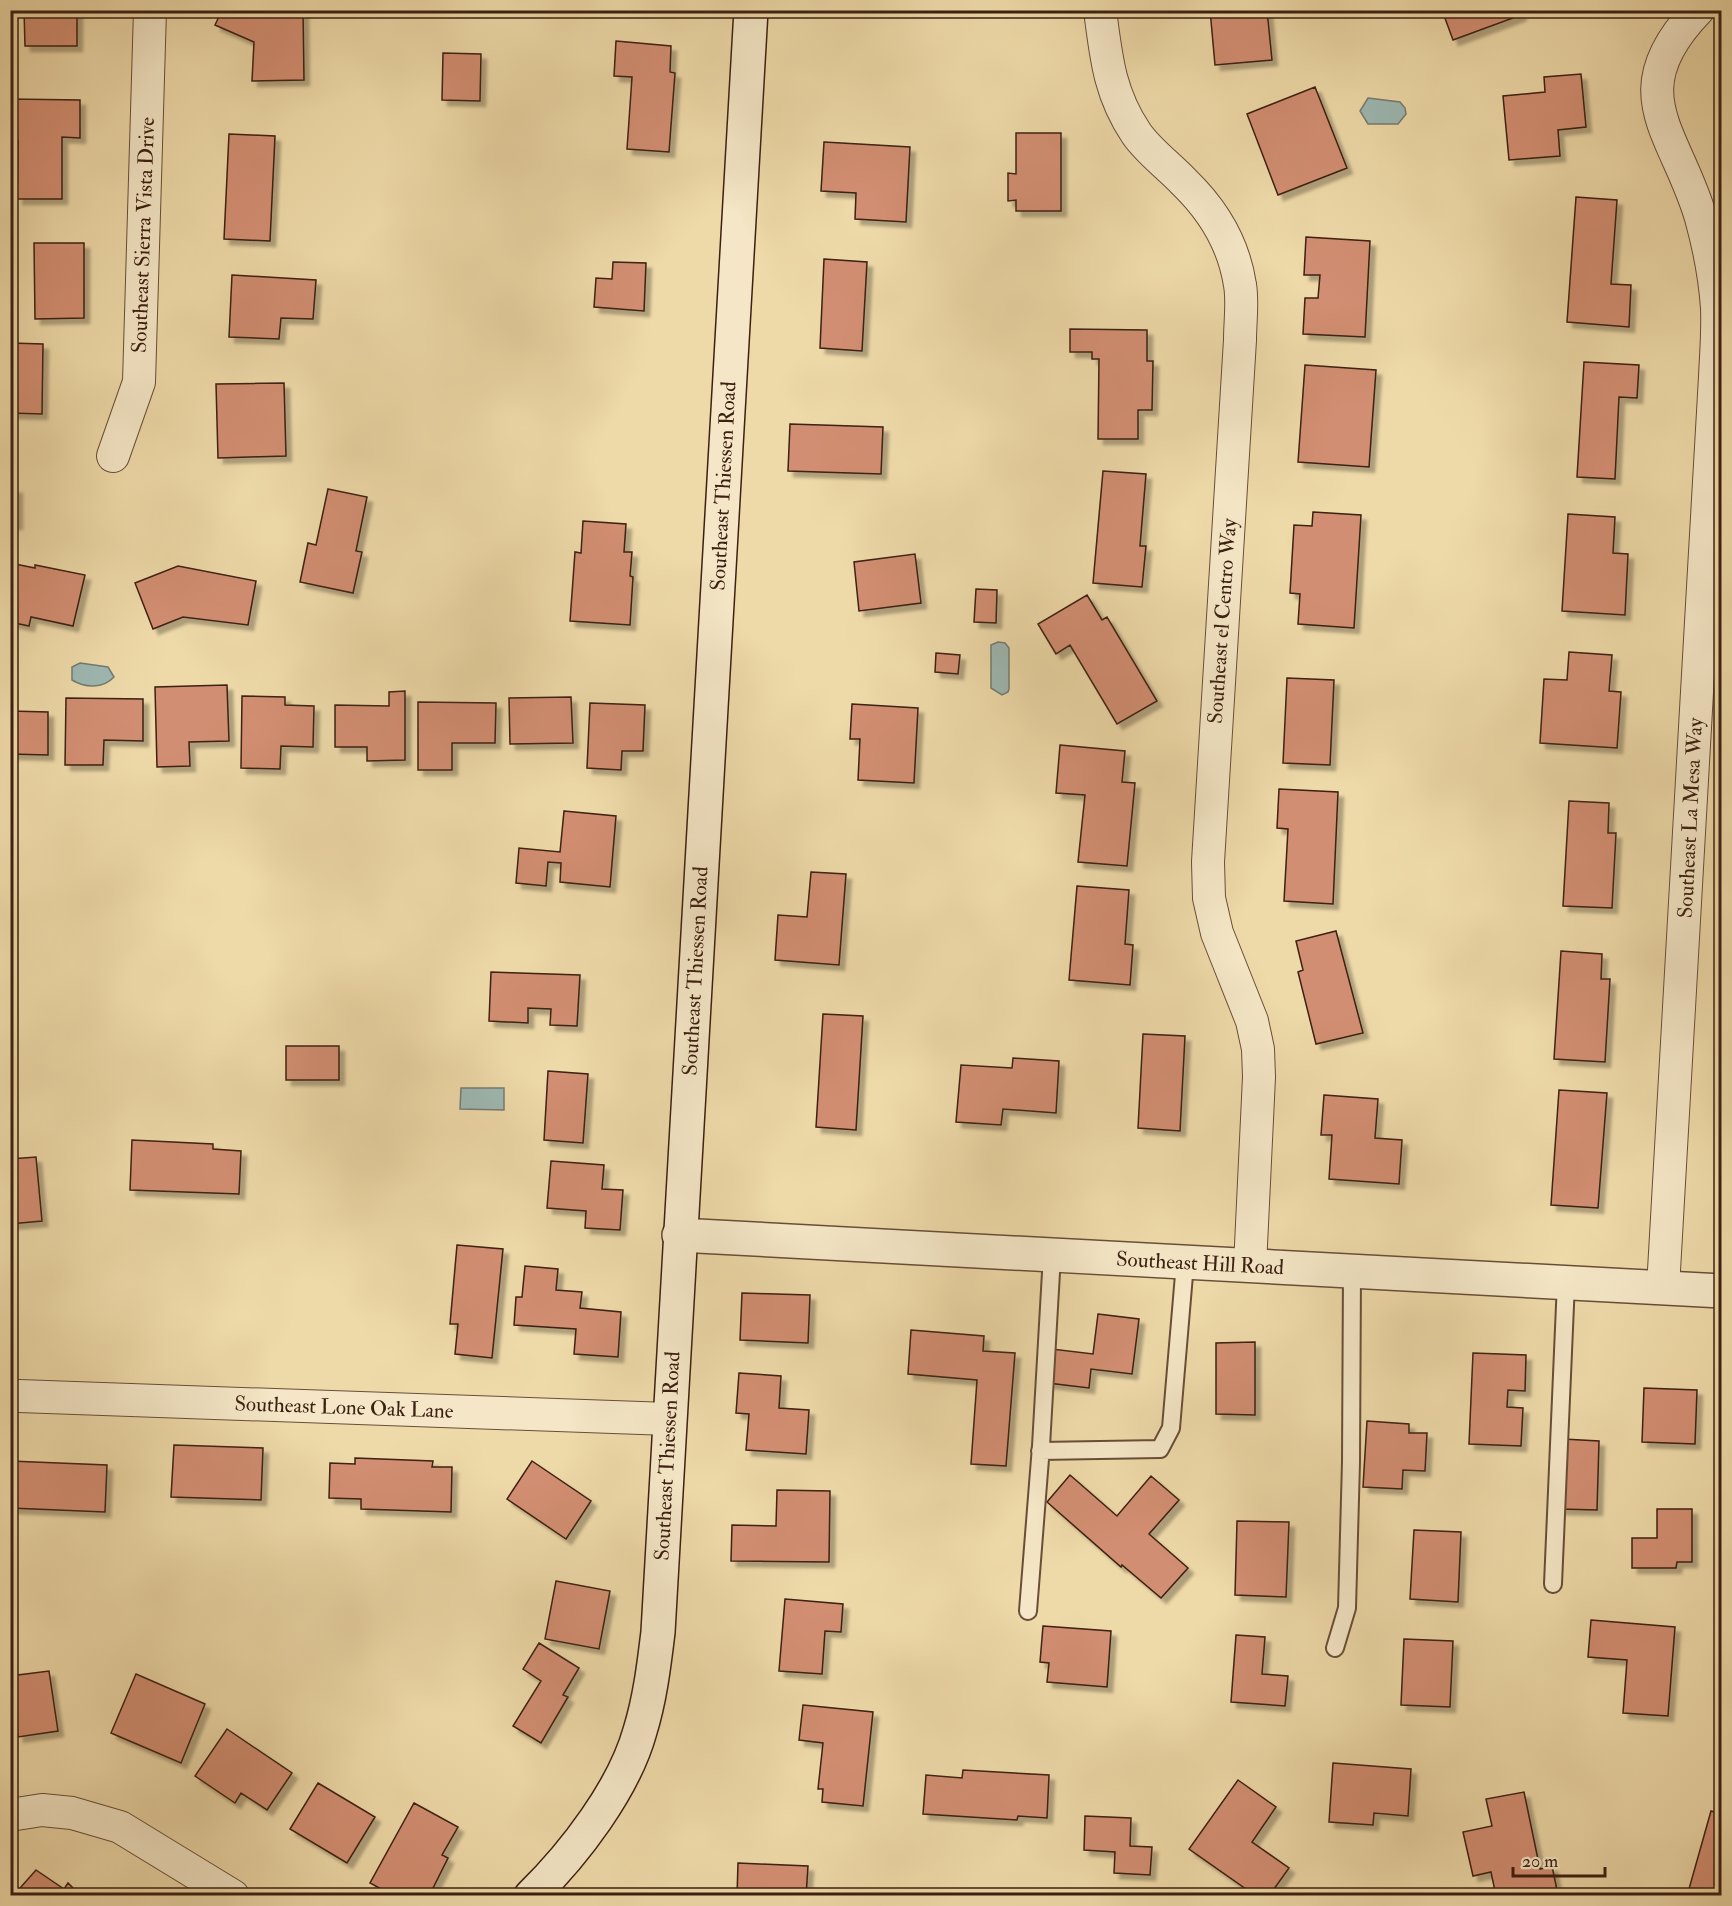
<svg xmlns="http://www.w3.org/2000/svg" width="1732" height="1906" font-family="'IM FELL Double Pica',serif">
	<style>
		.water { fill: #9db8b2; stroke: #767b72; stroke-width: 1.5 }
		.building { fill: #d28e72; stroke: #3c2012; stroke-width: 1.5; filter: url(#shadow) }
		.lines { fill: none; stroke-linecap: round; stroke-linejoin: round }
		.service-casing { stroke: #684e38; stroke-width: 20 }
		.minor-casing { stroke: #684e38; stroke-width: 34 }
		.tertiary-casing { stroke: #684e38; stroke-width: 36 }
		.secondary-casing { stroke: #3c2012; stroke-width: 36 }
		.service { stroke: #f4e6c6; stroke-width: 16 }
		.minor { stroke: #f4e6c6; stroke-width: 32 }
		.tertiary { stroke: #f4e6c6; stroke-width: 33 }
		.secondary { stroke: #f4e6c6; stroke-width: 33 }
		.labels { text-anchor: middle; stroke-width: 5; stroke-linejoin: round; paint-order: stroke }
		.street-label { font-size: 21px; fill: #3c2012; stroke: #f4e6c6 }
	</style>
	<defs>
		<filter id="shadow"><feDropShadow dx="5.5" dy="5.5" stdDeviation="1.5" flood-color="#0004"/></filter>
	</defs>
	<rect width="100%" height="100%" fill="#eed9a8"/>
	<filter id="stains"><feTurbulence type="fractalNoise" baseFrequency=".00333" numOctaves="4"/><feColorMatrix values="0 0 0 0 .2 0 0 0 0 .09 0 0 0 0 .02 0 0 0 .5 -.17"/></filter>
	<radialGradient id="worn" r=".72"><stop offset=".6" stop-color="#630" stop-opacity="0"/><stop offset="1" stop-color="#630" stop-opacity=".3"/></radialGradient>
	<path class="water" d="M 1368,98 L 1400,102 L 1405,108 L 1406,114 L 1398,124 L 1368,124 L 1360,111 Z
		M 998,642 L 1005,643 L 1009,648 L 1009,689 L 1008,692 L 1002,695 L 991,688 L 991,645 Z
		M 80,663 L 108,667 L 114,677 C 103,689 85,688 72,680 L 72,667 Z
		M 461,1088 L 504,1088 L 504,1110 L 460,1109 Z"/>
	<path class="building" d="M 24,10 L 77,10 L 77,46 L 25,46 Z
		M 222,10 L 303,10 L 304,80 L 252,81 L 254,42 L 215,25 Z
		M 1210,10 L 1267,10 L 1272,60 L 1215,65 Z
		M 1442,10 L 1520,10 L 1521,15 L 1453,40 Z
		M 616,41 L 671,46 L 670,72 L 675,73 L 669,152 L 627,149 L 632,77 L 614,76 Z
		M 443,53 L 481,54 L 480,101 L 442,100 Z
		M 1581,74 L 1586,127 L 1558,130 L 1560,156 L 1509,160 L 1503,96 L 1545,92 L 1544,77 Z
		M 1315,87 L 1347,168 L 1278,195 L 1247,114 Z
		M 10,99 L 80,100 L 80,138 L 62,137 L 62,199 L 17,199 L 18,141 L 10,140 Z
		M 1016,133 L 1061,133 L 1061,211 L 1016,211 L 1016,200 L 1008,201 L 1008,173 L 1016,174 Z
		M 229,134 L 275,136 L 270,241 L 224,239 Z
		M 824,142 L 910,147 L 906,222 L 855,219 L 856,193 L 821,191 Z
		M 1576,197 L 1617,200 L 1611,284 L 1631,285 L 1629,327 L 1567,322 Z
		M 1306,237 L 1370,241 L 1365,337 L 1303,334 L 1305,298 L 1318,298 L 1320,275 L 1304,275 Z
		M 34,243 L 84,243 L 84,318 L 35,319 Z
		M 824,259 L 867,262 L 862,351 L 820,348 Z
		M 613,262 L 646,263 L 644,311 L 594,307 L 596,278 L 612,279 Z
		M 232,275 L 316,280 L 313,319 L 281,318 L 279,339 L 229,337 Z
		M 1070,329 L 1147,330 L 1147,361 L 1153,361 L 1152,410 L 1138,410 L 1138,439 L 1098,439 L 1099,359 L 1092,359 L 1092,352 L 1070,352 Z
		M 10,343 L 43,344 L 42,414 L 10,413 Z
		M 1584,362 L 1639,365 L 1637,398 L 1619,397 L 1615,479 L 1577,477 Z
		M 1305,365 L 1376,370 L 1369,467 L 1298,462 Z
		M 284,383 L 286,456 L 218,458 L 216,384 Z
		M 790,424 L 883,427 L 881,474 L 788,471 Z
		M 1103,471 L 1146,474 L 1140,546 L 1146,546 L 1142,587 L 1093,583 Z
		M 10,488 L 17,488 L 17,524 L 10,524 Z
		M 328,489 L 367,497 L 356,551 L 362,552 L 353,593 L 300,582 L 308,543 L 316,545 Z
		M 1313,512 L 1361,515 L 1354,628 L 1298,624 L 1300,594 L 1290,593 L 1294,525 L 1312,526 Z
		M 1568,514 L 1615,517 L 1613,553 L 1628,554 L 1625,615 L 1562,611 Z
		M 583,521 L 626,524 L 624,552 L 632,552 L 630,576 L 633,577 L 630,625 L 570,621 L 575,552 L 581,553 Z
		M 915,554 L 921,603 L 859,611 L 854,562 Z
		M 10,563 L 35,568 L 35,565 L 85,575 L 73,626 L 31,617 L 29,626 L 10,622 Z
		M 178,566 L 256,581 L 248,625 L 183,617 L 153,629 L 135,583 Z
		M 976,589 L 997,590 L 996,623 L 974,622 Z
		M 1087,595 L 1102,620 L 1107,617 L 1157,701 L 1117,724 L 1070,645 L 1056,654 L 1038,624 Z
		M 1569,652 L 1612,655 L 1609,691 L 1621,692 L 1617,748 L 1540,743 L 1544,679 L 1567,680 Z
		M 936,653 L 960,655 L 958,674 L 935,672 Z
		M 1287,678 L 1334,680 L 1330,765 L 1283,763 Z
		M 227,685 L 229,741 L 189,742 L 190,766 L 157,767 L 155,687 Z
		M 405,691 L 405,760 L 367,761 L 367,747 L 335,747 L 335,705 L 389,706 L 389,692 Z
		M 242,696 L 285,697 L 285,705 L 314,706 L 313,747 L 281,746 L 280,769 L 241,768 Z
		M 571,697 L 573,743 L 510,744 L 509,698 Z
		M 66,698 L 143,699 L 143,741 L 104,740 L 103,765 L 65,765 Z
		M 418,702 L 496,703 L 495,743 L 452,743 L 452,770 L 418,770 Z
		M 590,703 L 645,705 L 643,751 L 622,751 L 621,770 L 587,768 Z
		M 852,704 L 918,708 L 914,783 L 858,780 L 860,739 L 850,739 Z
		M 10,711 L 48,712 L 48,755 L 10,754 Z
		M 1060,745 L 1125,751 L 1122,782 L 1135,783 L 1127,866 L 1078,862 L 1085,795 L 1056,793 Z
		M 1279,789 L 1338,792 L 1333,904 L 1284,901 L 1288,829 L 1277,828 Z
		M 1569,801 L 1609,803 L 1608,833 L 1616,833 L 1612,908 L 1563,906 Z
		M 564,811 L 616,816 L 610,887 L 560,882 L 561,863 L 548,862 L 546,886 L 516,883 L 519,848 L 560,852 Z
		M 811,872 L 846,874 L 839,965 L 775,960 L 778,915 L 807,917 Z
		M 1077,886 L 1129,890 L 1125,944 L 1133,945 L 1130,985 L 1069,980 Z
		M 1336,931 L 1363,1033 L 1316,1044 L 1298,972 L 1303,970 L 1296,941 Z
		M 1561,951 L 1602,954 L 1601,979 L 1610,979 L 1605,1062 L 1554,1059 Z
		M 491,972 L 580,975 L 577,1026 L 550,1025 L 551,1009 L 528,1008 L 528,1023 L 489,1021 Z
		M 823,1014 L 863,1016 L 856,1130 L 816,1127 Z
		M 1143,1034 L 1185,1036 L 1180,1131 L 1138,1128 Z
		M 286,1046 L 339,1046 L 339,1080 L 286,1080 Z
		M 1013,1058 L 1059,1061 L 1056,1113 L 1003,1109 L 1001,1125 L 956,1122 L 961,1065 L 1012,1068 Z
		M 548,1071 L 588,1074 L 583,1143 L 544,1140 Z
		M 1559,1090 L 1607,1093 L 1598,1208 L 1551,1205 Z
		M 1324,1095 L 1378,1099 L 1375,1138 L 1402,1140 L 1399,1184 L 1329,1179 L 1332,1135 L 1321,1135 Z
		M 132,1140 L 213,1144 L 213,1149 L 241,1151 L 239,1194 L 130,1190 Z
		M 36,1157 L 42,1221 L 10,1224 L 10,1159 Z
		M 551,1161 L 604,1165 L 602,1189 L 623,1190 L 620,1230 L 585,1228 L 586,1211 L 547,1208 Z
		M 457,1245 L 503,1249 L 492,1358 L 455,1354 L 458,1324 L 450,1324 Z
		M 525,1266 L 558,1269 L 556,1290 L 582,1292 L 580,1308 L 621,1312 L 618,1357 L 574,1354 L 576,1329 L 514,1325 L 516,1297 L 522,1297 Z
		M 742,1293 L 810,1295 L 808,1343 L 740,1340 Z
		M 1098,1314 L 1139,1319 L 1132,1374 L 1091,1369 L 1089,1388 L 1048,1383 L 1052,1349 L 1093,1354 Z
		M 911,1330 L 984,1336 L 983,1351 L 1015,1353 L 1006,1466 L 971,1464 L 977,1380 L 908,1374 Z
		M 1255,1342 L 1255,1415 L 1216,1414 L 1216,1343 Z
		M 1473,1353 L 1526,1355 L 1525,1391 L 1508,1390 L 1507,1407 L 1523,1408 L 1521,1446 L 1469,1444 Z
		M 739,1373 L 781,1376 L 779,1408 L 809,1410 L 806,1454 L 746,1450 L 749,1414 L 736,1413 Z
		M 1644,1388 L 1697,1390 L 1695,1444 L 1642,1442 Z
		M 1367,1421 L 1409,1424 L 1409,1433 L 1427,1433 L 1425,1471 L 1403,1470 L 1402,1489 L 1363,1487 Z
		M 1563,1439 L 1599,1441 L 1597,1510 L 1560,1509 Z
		M 174,1445 L 263,1448 L 261,1500 L 171,1497 Z
		M 355,1458 L 433,1461 L 432,1467 L 452,1467 L 451,1512 L 361,1509 L 361,1499 L 329,1498 L 330,1463 L 355,1464 Z
		M 10,1461 L 107,1465 L 105,1512 L 10,1508 Z
		M 532,1461 L 591,1501 L 566,1539 L 507,1499 Z
		M 1070,1475 L 1117,1516 L 1151,1476 L 1179,1500 L 1149,1534 L 1188,1568 L 1161,1598 L 1122,1565 L 1121,1567 L 1047,1502 Z
		M 777,1490 L 830,1491 L 829,1562 L 731,1561 L 732,1525 L 776,1526 Z
		M 1657,1509 L 1692,1509 L 1692,1562 L 1677,1562 L 1676,1568 L 1632,1568 L 1632,1538 L 1657,1538 Z
		M 1237,1521 L 1289,1522 L 1286,1597 L 1235,1595 Z
		M 1414,1530 L 1461,1532 L 1458,1602 L 1410,1599 Z
		M 556,1581 L 610,1591 L 599,1649 L 545,1639 Z
		M 785,1599 L 843,1604 L 841,1632 L 825,1631 L 822,1674 L 779,1671 Z
		M 1591,1620 L 1675,1627 L 1668,1716 L 1623,1713 L 1627,1660 L 1588,1657 Z
		M 1043,1626 L 1111,1631 L 1107,1687 L 1047,1682 L 1049,1663 L 1040,1662 Z
		M 1236,1635 L 1265,1637 L 1262,1674 L 1288,1676 L 1285,1706 L 1231,1702 Z
		M 1404,1639 L 1453,1641 L 1450,1707 L 1401,1705 Z
		M 539,1643 L 579,1668 L 563,1695 L 568,1697 L 541,1743 L 513,1726 L 541,1681 L 523,1669 Z
		M 49,1671 L 58,1731 L 18,1737 L 16,1724 L 10,1724 L 10,1676 Z
		M 136,1674 L 205,1704 L 181,1763 L 111,1733 Z
		M 803,1705 L 873,1712 L 863,1806 L 822,1802 L 823,1789 L 818,1789 L 823,1743 L 799,1740 Z
		M 227,1729 L 292,1773 L 267,1810 L 241,1793 L 235,1803 L 195,1776 Z
		M 1333,1763 L 1411,1769 L 1408,1816 L 1374,1813 L 1373,1825 L 1329,1822 Z
		M 963,1770 L 1049,1775 L 1047,1818 L 1018,1816 L 1017,1820 L 923,1814 L 926,1775 L 962,1778 Z
		M 1238,1780 L 1276,1807 L 1252,1842 L 1289,1868 L 1269,1896 L 1256,1896 L 1189,1849 Z
		M 318,1783 L 375,1817 L 347,1863 L 290,1829 Z
		M 1524,1792 L 1540,1869 L 1552,1866 L 1557,1890 L 1532,1896 L 1496,1896 L 1491,1872 L 1473,1876 L 1463,1832 L 1492,1826 L 1486,1799 Z
		M 414,1803 L 458,1827 L 442,1855 L 448,1858 L 429,1896 L 394,1896 L 370,1883 Z
		M 1711,1811 L 1722,1814 L 1722,1896 L 1687,1896 Z
		M 1085,1816 L 1131,1818 L 1130,1846 L 1152,1847 L 1150,1875 L 1114,1873 L 1115,1852 L 1084,1850 Z
		M 738,1863 L 808,1866 L 806,1896 L 737,1896 Z
		M 36,1870 L 64,1889 L 68,1883 L 81,1896 L 13,1896 Z
		M 1043,1892 L 1118,1896 L 1043,1896 Z"/>
	<g class="lines">
		<defs>
			<path id="service" d="M 1040,1451 L 1160,1449 L 1171,1428 L 1185,1263
				M 1553,1584 L 1566,1282
				M 1028,1611 L 1041,1446 L 1052,1255
				M 1335,1648 L 1347,1608 L 1351,1462 L 1352,1271"/>
			<path id="minor" d="M 1100,10 C 1106,56 1109,93 1136,133 C 1148,151 1169,166 1184,182 C 1213,210 1234,245 1240,285 C 1243,302 1240,322 1240,340 L 1208,862 L 1209,898 L 1217,933 L 1252,1021 L 1258,1049 L 1259,1077 L 1250,1266
				M 113,456 L 139,382 L 150,10
				M 1663,1288 L 1715,377 C 1716,354 1718,331 1717,308 C 1715,278 1709,247 1701,218 C 1676,132 1618,93 1698,10
				M 19,1396 L 669,1419
				M 10,1815 L 42,1810 L 72,1813 L 120,1827 L 233,1896"/>
			<path id="tertiary" d="M 679,1235 L 1722,1291"/>
			<path id="secondary" d="M 531,1896 C 574,1854 624,1789 640,1731 C 650,1699 654,1665 658,1632 L 751,10"/>
		</defs>
		<use href="#service" class="service-casing"/>
		<use href="#minor" class="minor-casing"/>
		<use href="#tertiary" class="tertiary-casing"/>
		<use href="#secondary" class="secondary-casing"/>
		<use href="#service" class="service"/>
		<use href="#minor" class="minor"/>
		<use href="#tertiary" class="tertiary"/>
		<use href="#secondary" class="secondary"/>
	</g>
	<g class="labels">
		<g class="street-label">
			<text transform="translate(143 235) rotate(-88)" y="7">Southeast Sierra Vista Drive</text>
			<text transform="translate(723 486) rotate(-87)" y="7">Southeast Thiessen Road</text>
			<text transform="translate(1222 621) rotate(-86)" y="7">Southeast el Centro Way</text>
			<text transform="translate(1690 818) rotate(-87)" y="7">Southeast La Mesa Way</text>
			<text transform="translate(695 971) rotate(-87)" y="7">Southeast Thiessen Road</text>
			<text transform="translate(1200 1263) rotate(3)" y="7">Southeast Hill Road</text>
			<text transform="translate(344 1407) rotate(2)" y="7">Southeast Lone Oak Lane</text>
			<text transform="translate(667 1456) rotate(-87)" y="7">Southeast Thiessen Road</text>
		</g>
	</g>
	<rect width="1732" height="1906" fill="none" stroke="#eed9a8" stroke-width="36"/>
	<rect x="12" y="12" width="1708" height="1882" fill="none" stroke="#3c2012" stroke-width="3"/>
	<rect x="18" y="18" width="1696" height="1870" fill="none" stroke="#3c2012" stroke-width="1.5"/>
	<path d="M1513 1867v9h92v-9" fill="none" stroke="#3c2012" stroke-width="3"/>
	<text x="1522" y="1867" font-size="18" fill="#3c2012" stroke="#f4e6c6" stroke-width="4.5" paint-order="stroke">20 m</text>
	<rect width="100%" height="100%" filter="url(#stains)"/>
	<rect width="100%" height="100%" fill="url(#worn)"/>
</svg>
